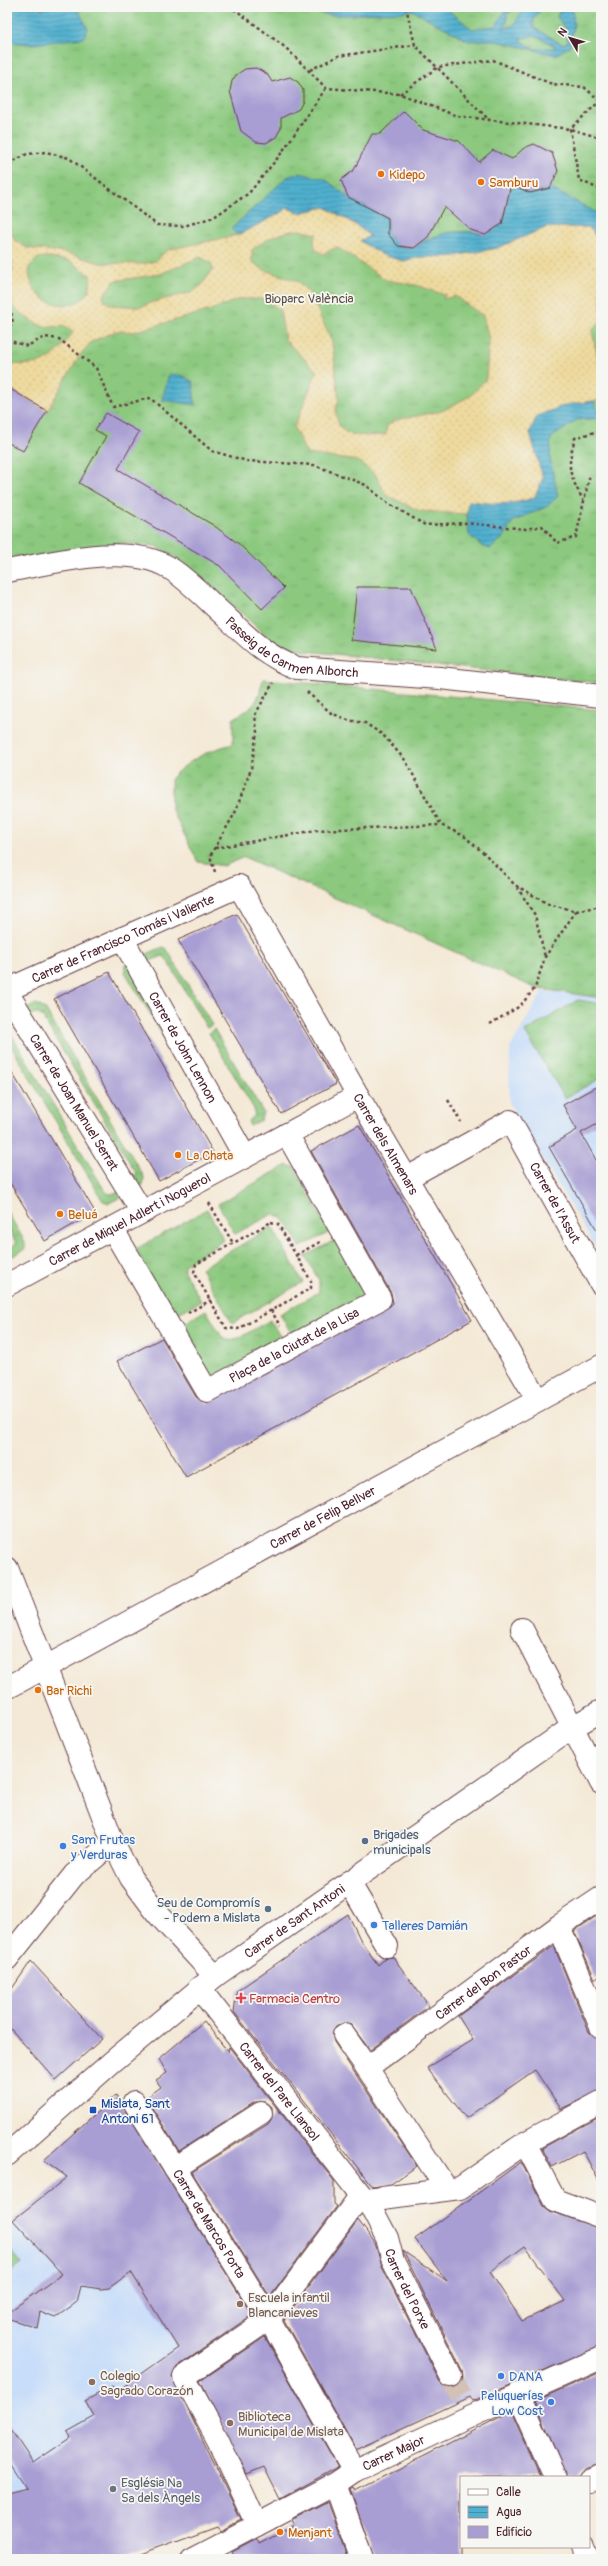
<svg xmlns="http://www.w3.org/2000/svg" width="608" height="2566" font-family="Pangolin,sans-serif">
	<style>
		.built { fill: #c7ddf9 }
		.grass { fill: url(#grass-tufts); stroke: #6b7455 }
		.sand { fill: url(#sand-dots); stroke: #9c7c64; fill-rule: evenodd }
		.pitch { fill: #8cc97f; stroke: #6b7455 }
		.water { fill: url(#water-rules); stroke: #4d687d; fill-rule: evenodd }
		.building { fill: #a89ed3; fill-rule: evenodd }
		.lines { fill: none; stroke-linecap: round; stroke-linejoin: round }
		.minor-tunnel { stroke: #d2c1b4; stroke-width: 22; stroke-dasharray: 22 11; stroke-linecap: butt }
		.minor-casing { stroke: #643d45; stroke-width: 24 }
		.path { stroke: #643d45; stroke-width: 2.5; stroke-dasharray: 3 3; stroke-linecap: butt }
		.minor { stroke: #fff; stroke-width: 22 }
		.food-dot { fill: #e8710a; stroke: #f6f6f2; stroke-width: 1.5 }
		.service-dot { fill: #5c6f8a; stroke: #f6f6f2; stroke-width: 1.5 }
		.shop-dot { fill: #3f7fe0; stroke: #f6f6f2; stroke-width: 1.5 }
		.health-dot { fill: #e0444e; stroke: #f6f6f2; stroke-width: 1.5 }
		.transit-dot { fill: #1a4fb4; stroke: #f6f6f2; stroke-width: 1.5 }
		.education-dot { fill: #8d6e63; stroke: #f6f6f2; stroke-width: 1.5 }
		.worship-dot { fill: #6b7280; stroke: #f6f6f2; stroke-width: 1.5 }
		.labels { text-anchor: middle; stroke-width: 3.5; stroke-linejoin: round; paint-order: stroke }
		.food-label { font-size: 13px; fill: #c56008; stroke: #f6f6f2; text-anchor: start }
		.park-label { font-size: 13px; fill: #5e5244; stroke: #f6f6f2 }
		.street-label { font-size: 13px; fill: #4a1f2b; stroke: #f6f6f2 }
		.service-label { font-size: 13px; fill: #4e5e75; stroke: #f6f6f2; text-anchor: start }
		.shop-label { font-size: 13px; fill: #366cbe; stroke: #f6f6f2; text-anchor: start }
		.health-label { font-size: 13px; fill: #be3a42; stroke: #f6f6f2; text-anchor: start }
		.transit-label { font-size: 13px; fill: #164399; stroke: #f6f6f2; text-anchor: start }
		.education-label { font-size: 13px; fill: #785e54; stroke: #f6f6f2; text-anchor: start }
		.worship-label { font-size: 13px; fill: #5b616d; stroke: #f6f6f2; text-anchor: start }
	</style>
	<defs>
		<pattern id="grass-tufts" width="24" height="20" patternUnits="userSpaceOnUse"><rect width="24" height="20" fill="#8cc97f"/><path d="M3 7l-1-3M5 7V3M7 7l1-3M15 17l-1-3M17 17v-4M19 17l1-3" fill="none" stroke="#7aac6e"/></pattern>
		<pattern id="sand-dots" width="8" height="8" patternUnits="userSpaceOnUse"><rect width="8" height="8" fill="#eeda9e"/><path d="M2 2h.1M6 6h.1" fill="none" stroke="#cebb88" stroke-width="1.8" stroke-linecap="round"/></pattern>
		<pattern id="water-rules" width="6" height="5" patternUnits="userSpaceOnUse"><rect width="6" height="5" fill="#50b0cf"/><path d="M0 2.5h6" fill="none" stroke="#448fa8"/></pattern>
	</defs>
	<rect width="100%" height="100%" fill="#f6f6f2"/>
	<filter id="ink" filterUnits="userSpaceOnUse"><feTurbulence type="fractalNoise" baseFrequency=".025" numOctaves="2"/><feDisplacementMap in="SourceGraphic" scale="8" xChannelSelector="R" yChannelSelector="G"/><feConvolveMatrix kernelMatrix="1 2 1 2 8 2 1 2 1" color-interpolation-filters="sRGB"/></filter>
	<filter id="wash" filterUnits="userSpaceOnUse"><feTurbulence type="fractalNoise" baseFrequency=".012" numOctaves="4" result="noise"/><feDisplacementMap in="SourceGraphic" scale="16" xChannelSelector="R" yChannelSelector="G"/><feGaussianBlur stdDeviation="0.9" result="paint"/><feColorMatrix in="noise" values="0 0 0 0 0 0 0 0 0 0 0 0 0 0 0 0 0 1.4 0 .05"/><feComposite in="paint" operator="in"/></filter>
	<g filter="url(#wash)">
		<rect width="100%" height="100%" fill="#f4e9d6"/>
		<path class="built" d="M 543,991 L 601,998 L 601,1256 L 509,1103 L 510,1048 Z
			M 7,2211 L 13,2220 L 90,2286 L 101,2289 L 114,2284 L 118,2278 L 117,2262 L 177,2298 L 209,2346 L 171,2372 L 183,2392 L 118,2432 L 96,2416 L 67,2432 L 70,2438 L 54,2449 L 61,2466 L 7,2559 Z"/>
		<path class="grass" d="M 7,7 L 601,7 L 601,683 L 288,649 L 272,641 L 189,566 L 155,546 L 121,543 L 7,561 Z
			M 263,679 L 601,710 L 601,998 L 535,988 L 244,857 L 224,866 L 198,862 L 171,808 L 171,778 C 189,760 208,750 233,744 L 233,719 C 256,705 257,705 263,679 Z
			M 163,947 L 166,948 L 212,1025 L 207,1028 L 167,960 L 163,956 L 137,966 L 174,1044 L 170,1047 L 125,972 L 125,966 L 128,962 Z
			M 578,1000 L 601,1004 L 601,1078 L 565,1098 L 525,1032 Z
			M 36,1004 L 45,1009 L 144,1177 L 143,1185 L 131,1191 L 136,1173 L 42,1016 L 36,1013 L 28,1016 L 25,1010 Z
			M 14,1016 L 17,1021 L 12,1024 L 11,1034 L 105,1191 L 109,1194 L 119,1192 L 121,1197 L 109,1203 L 103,1201 L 7,1039 L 7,1020 Z
			M 214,1029 L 263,1112 L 261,1120 L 250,1126 L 248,1121 L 254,1115 L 254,1109 L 209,1033 Z
			M 287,1165 L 294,1167 L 330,1232 L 300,1247 C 294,1236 287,1216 273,1214 L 235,1234 L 218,1204 Z
			M 207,1209 L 224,1240 L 184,1265 L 184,1271 L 201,1301 L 171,1317 L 136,1249 Z
			M 7,1211 L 25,1242 L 25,1249 L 11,1257 L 8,1251 L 16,1243 L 7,1225 Z
			M 272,1227 L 303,1282 L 232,1323 L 201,1268 Z
			M 337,1239 L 370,1299 L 294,1338 L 280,1314 L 319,1292 L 319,1280 L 305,1256 Z
			M 206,1310 L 222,1337 L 229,1340 L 239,1338 L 270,1320 L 285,1344 L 210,1383 L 178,1327 Z"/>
		<path class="sand" d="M 287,207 L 298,213 L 325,207 L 355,224 L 370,236 L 360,241 L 403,261 L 420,257 L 454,256 L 497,248 L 547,227 L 588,227 L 593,231 L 601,248 L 601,320 L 592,331 L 601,373 L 601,400 L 566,405 L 530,432 L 543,478 L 535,497 C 513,506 492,504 469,501 L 467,514 L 420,511 L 386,495 L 375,474 L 358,461 L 307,454 L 294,428 L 317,371 L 285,340 L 280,310 L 265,299 L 240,299 L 208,311 L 133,332 L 116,331 L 91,342 L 80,355 L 47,411 L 7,387 L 7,369 L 10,364 C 48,366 50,361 73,333 C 64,321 54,330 42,326 C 28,320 17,311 7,300 L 7,282 L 12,273 L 12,262 L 7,256 L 7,219 L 14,240 L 27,248 L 63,252 L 100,263 L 142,264 L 156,261 L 167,250 L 238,235 L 284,211 ZM 299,230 L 317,234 L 314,239 L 315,249 L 323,254 L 337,247 L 386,280 L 416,285 L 445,295 L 443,299 L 455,296 L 483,316 L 489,339 L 486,379 L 470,396 L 442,411 L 396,420 L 387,426 L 386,435 C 369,435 340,441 337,418 C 335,410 336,407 339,400 L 332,342 L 310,294 L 297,281 L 264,270 L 252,262 L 252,250 C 267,238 280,232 299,230 ZM 45,257 L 70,261 L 90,275 C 98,316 27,316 29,267 L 38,258 ZM 200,257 L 211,263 L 213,269 L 202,285 L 193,292 L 153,302 L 140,307 L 111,305 L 105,301 L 103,296 L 114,281 L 160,274 Z"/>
		<path class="pitch" d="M 7,2245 L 22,2264 L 7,2275 Z"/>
		<path class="water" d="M 7,7 L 40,7 L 42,10 L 48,7 L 77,7 L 88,29 L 83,38 L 33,44 L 7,42 Z
			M 305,7 L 444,7 L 472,29 L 496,26 L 507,7 L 543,7 L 534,19 L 533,27 L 562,44 L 568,42 L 566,29 L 557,17 L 560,9 L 556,7 L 572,7 L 574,25 L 570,46 L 556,55 L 492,40 L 469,41 L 412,10 C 399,14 391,12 378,13 C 355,14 326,20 305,7 ZM 519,7 L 523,10 L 514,25 L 503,29 L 507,23 L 507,14 ZM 534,35 L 555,46 L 555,48 L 534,49 L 519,39 Z
			M 299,173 L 325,179 L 348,197 L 388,218 L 388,234 L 398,246 L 414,248 C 433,233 462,227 485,235 L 502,224 L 506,208 L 494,197 L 506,190 L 517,187 L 530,193 L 550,188 L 601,215 L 601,248 L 593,231 L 588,227 L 547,227 L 497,248 L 454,256 L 420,257 L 403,261 L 383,255 L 360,241 L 370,236 L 355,224 L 325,207 L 298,213 L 287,207 L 284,211 L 238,235 L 231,229 L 287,177 Z
			M 169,374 L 183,376 L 193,382 L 195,405 L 162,400 Z
			M 594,401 L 601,418 L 577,420 L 551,438 L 550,459 L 558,496 L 548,506 L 512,522 L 504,537 L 490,549 L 482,546 L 469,535 L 467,514 L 468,501 C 491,504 514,507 535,497 L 543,478 L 530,432 L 537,416 L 566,405 Z"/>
		<g id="blocks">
			<path class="building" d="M 256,68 L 267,74 L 272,82 L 290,77 L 298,82 L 303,90 L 303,101 L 299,109 L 281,118 L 281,128 L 276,137 L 266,143 L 256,142 L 241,131 L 230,91 L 232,81 L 236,75 L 245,69 Z
				M 404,111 L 423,130 L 459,141 L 479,162 L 493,150 L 512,159 L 524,148 L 534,144 L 552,153 L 558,171 L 550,188 L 530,193 L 511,184 L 502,224 L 485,235 L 471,230 L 444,207 L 428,237 L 414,248 L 398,246 L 388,234 L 388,218 L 348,197 L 341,180 L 354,170 L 372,134 L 380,134 Z
				M 7,387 L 47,411 L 23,451 L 7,442 Z
				M 106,413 L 139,432 L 118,469 L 213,525 L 239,544 L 284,588 L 262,609 L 220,566 L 79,483 L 106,436 L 95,430 Z
				M 357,587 L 411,587 L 437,649 L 351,640 Z
				M 237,914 L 336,1084 L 281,1114 L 178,940 Z
				M 109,972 L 213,1152 L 159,1181 L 54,999 Z
				M 7,1064 L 95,1212 L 45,1241 L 7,1178 Z
				M 601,1084 L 601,1122 L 581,1133 L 601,1169 L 601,1237 L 549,1147 L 577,1130 L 563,1105 Z
				M 359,1125 L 472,1320 L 186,1477 L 117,1361 L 162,1338 L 196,1397 L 207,1403 L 390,1306 L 393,1303 L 391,1293 L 311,1151 Z
				M 601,1913 L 601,1976 L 595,1979 L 574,1931 Z
				M 348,1914 L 361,1941 L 378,1965 L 386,1958 L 393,1957 L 429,2006 L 370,2050 L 350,2024 L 337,2025 L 333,2030 L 334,2042 L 417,2166 L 391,2184 L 373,2187 L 234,2012 L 237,1991 Z
				M 554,1946 L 589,2032 L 599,2039 L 601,2044 L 601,2090 L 561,2109 L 535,2070 L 466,2118 L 427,2068 L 473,2040 L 458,2016 Z
				M 31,1961 L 102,2039 L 56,2080 L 7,2025 L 7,1996 Z
				M 204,2021 L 228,2052 L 229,2047 L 334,2181 L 334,2204 L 337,2206 L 270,2297 L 192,2172 L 268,2124 L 272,2118 L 272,2107 L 266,2102 L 255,2102 L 179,2151 L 146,2098 L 161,2087 L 156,2080 L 167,2073 L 159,2059 Z
				M 116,2095 L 252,2315 L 177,2367 L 172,2377 L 241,2519 L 220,2530 L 217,2526 L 127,2559 L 7,2559 L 7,2493 L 27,2488 L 7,2457 L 7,2424 L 33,2463 L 70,2438 L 67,2432 L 94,2417 L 85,2401 L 112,2386 L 116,2392 L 178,2348 L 131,2272 L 109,2288 L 101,2289 L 81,2286 L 77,2302 L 55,2318 L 40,2312 L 37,2328 L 7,2318 L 7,2313 L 62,2274 L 13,2220 L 67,2177 L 44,2160 Z
				M 601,2116 L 601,2185 L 583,2151 L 552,2167 L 542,2148 Z
				M 521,2162 L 544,2206 L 550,2211 L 601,2229 L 601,2346 L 473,2401 L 470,2397 L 356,2450 L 284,2320 L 358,2220 L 375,2243 L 382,2267 L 440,2382 L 450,2388 L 457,2387 L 463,2377 L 462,2370 L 403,2251 L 447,2281 L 415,2239 ZM 525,2246 L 565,2301 L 522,2321 L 490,2272 Z
				M 265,2337 L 338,2467 L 280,2499 L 264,2467 L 247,2474 L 200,2381 Z
				M 601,2372 L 601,2464 L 584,2469 L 578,2477 L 567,2477 L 535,2401 Z
				M 512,2411 L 541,2477 L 461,2477 L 461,2559 L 374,2559 L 350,2489 L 353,2487 L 355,2491 Z
				M 328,2502 L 349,2559 L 228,2559 L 234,2556 L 232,2552 L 257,2539 L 259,2544 L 294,2526 L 291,2521 Z"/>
		</g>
	</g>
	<g filter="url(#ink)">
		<use href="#blocks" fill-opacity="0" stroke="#643d45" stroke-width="1"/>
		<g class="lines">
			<path class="minor-tunnel" d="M 451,2376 L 463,2401"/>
			<defs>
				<g id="minor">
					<path id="s1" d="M 7,571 C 52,563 127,542 168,567 C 189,580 206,599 224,615 C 247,637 267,657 297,668 L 440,678 L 601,696"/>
					<path id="s2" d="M 122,938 L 245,1157"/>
					<path id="s3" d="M 7,990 L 239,886 L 358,1096 L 537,1399"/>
					<path id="s4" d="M 7,992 L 142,1212"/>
					<path id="s5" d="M 407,1178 L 510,1121 L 601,1284"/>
					<path id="s6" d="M 112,1228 L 207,1391 L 380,1299 L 287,1134"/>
					<path id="s7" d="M 7,1285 L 358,1096"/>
					<path d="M 7,1568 L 113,1842 L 131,1878 L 157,1913 L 215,1976"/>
					<path d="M 522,1629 L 601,1783"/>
					<path id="s8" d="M 7,1688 L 601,1366"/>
					<path d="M 349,1882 L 387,1946"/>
					<path d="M 559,1926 L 601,2027"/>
					<path d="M 7,1959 L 74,1875 L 113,1842"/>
					<path id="s9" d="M 199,1988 L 361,2195 L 367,2200 L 460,2188 L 525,2143 L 601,2102"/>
					<path d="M 344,2035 L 367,2068"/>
					<path id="s10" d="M 134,2102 L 269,2319 L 354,2471"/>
					<path d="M 525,2143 L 555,2200 L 601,2217"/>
					<path id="s11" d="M 7,2155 L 112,2062 L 215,1976 L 571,1728 L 601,1711"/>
					<path d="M 175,2168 L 261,2113"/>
					<path id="s12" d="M 446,2188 L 367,2068 L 559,1926 L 601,1898"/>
					<path id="s13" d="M 367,2200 L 387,2238 L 393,2261 L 451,2376"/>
					<path d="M 518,2394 L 555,2477"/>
					<path d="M 589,2481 L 601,2476"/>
					<path d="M 335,2484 L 362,2559"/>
					<path d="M 257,2525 L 218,2440 L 184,2377 L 269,2319 L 361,2195"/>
					<path d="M 584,2547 L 589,2559"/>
					<path id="s14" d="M 192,2559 L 335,2484 L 354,2471 L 471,2416 L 601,2358"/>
				</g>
			</defs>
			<use href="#minor" class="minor-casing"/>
			<path class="path" d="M 228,7 L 237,11 L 286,48 L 326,88 L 400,94 L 457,116 L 570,129 L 601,138
				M 406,7 L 415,45 L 490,121
				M 310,70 L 338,56 L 415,45
				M 400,94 L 438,67 L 493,60 L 552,84 L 584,87 L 599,100
				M 601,100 L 570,129 L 579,180 L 601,190
				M 7,171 L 14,161 L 27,154 L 46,152 L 69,158 L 157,225 L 184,226 L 214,217 L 249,193 L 280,155 L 326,88
				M 7,309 L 11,312 L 13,323 L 7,328
				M 7,340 L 27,346 L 45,337 L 59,339 L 96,368 L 113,407 L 150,398 L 212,451 L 247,461 L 314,465 L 366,485 L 386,502 L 425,525 L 466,523 L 526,529 L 542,526 L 557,543 L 576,537 L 590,474
				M 584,502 C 569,473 566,470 575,438 L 601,430
				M 307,692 L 331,713 L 348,720 L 365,723 L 383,735 L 405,760 L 441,825 L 464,836 L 485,854 L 515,885 L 548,904 L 576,911 L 601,906
				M 215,848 L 317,830 L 441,825
				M 215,872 L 210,856 L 235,813 L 251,769 L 257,732 L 255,715 L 273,683
				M 517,887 L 535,915 L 545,957
				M 490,1024 L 520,1006 L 535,988 L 545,957 L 576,911
				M 448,1100 L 461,1122
				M 209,1203 L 233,1243
				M 271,1222 L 278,1224 L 311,1281 L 311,1288 L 238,1329 L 226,1328 L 194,1272 L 196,1264 Z
				M 296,1255 L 322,1241
				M 271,1310 L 280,1326
				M 188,1313 L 211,1300"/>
			<use href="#minor" class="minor"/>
		</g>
	</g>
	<g class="food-dot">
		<circle cx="381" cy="174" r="4"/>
		<circle cx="481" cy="182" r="4"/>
		<circle cx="178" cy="1155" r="4"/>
		<circle cx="60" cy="1214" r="4"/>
		<circle cx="38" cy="1690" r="4"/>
		<circle cx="280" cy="2532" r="4"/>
	</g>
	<g class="service-dot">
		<circle cx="365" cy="1841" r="4"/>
		<circle cx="268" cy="1909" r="4"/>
	</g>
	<g class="shop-dot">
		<circle cx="63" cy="1846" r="4"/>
		<circle cx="374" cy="1925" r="4"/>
		<circle cx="501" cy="2376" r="4"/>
		<circle cx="551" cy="2402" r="4"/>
	</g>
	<path class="health-dot" d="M239 1992h4v4h4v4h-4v4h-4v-4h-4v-4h4z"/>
	<rect class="transit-dot" x="89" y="2106" width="8" height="8" rx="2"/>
	<g class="education-dot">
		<circle cx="240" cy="2304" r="4"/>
		<circle cx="92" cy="2382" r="4"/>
		<circle cx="230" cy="2423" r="4"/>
	</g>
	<circle class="worship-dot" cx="113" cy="2489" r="4"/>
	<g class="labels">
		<g class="food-label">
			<text x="389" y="179">Kidepo</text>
			<text x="489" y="187">Samburu</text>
			<text x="186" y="1160">La Chata</text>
			<text x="68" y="1219">Beluá</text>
			<text x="46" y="1695">Bar Richi</text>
			<text x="288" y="2537">Menjant</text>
		</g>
		<g class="park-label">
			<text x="309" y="303">Bioparc València</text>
		</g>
		<g class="street-label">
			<text dy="5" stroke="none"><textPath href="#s1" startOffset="317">Passeig de Carmen Alborch</textPath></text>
			<text dy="5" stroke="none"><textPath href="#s3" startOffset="127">Carrer de Francisco Tomás i Valiente</textPath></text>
			<text dy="5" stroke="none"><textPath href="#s2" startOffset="125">Carrer de John Lennon</textPath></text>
			<text dy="5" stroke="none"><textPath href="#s4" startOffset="129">Carrer de Joan Manuel Serrat</textPath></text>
			<text dy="5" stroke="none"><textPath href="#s3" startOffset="551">Carrer dels Almenars</textPath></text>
			<text dy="5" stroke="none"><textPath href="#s5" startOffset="211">Carrer de l'Assut</textPath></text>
			<text dy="5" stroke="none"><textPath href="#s7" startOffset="139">Carrer de Miquel Adlert i Noguerol</textPath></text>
			<text dy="5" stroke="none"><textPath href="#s6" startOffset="287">Plaça de la Ciutat de la Lisa</textPath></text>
			<text dy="5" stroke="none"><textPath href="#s8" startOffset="359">Carrer de Felip Bellver</textPath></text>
			<text dy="5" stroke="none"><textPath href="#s11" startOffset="371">Carrer de Sant Antoni</textPath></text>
			<text dy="5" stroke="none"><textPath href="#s12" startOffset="288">Carrer del Bon Pastor</textPath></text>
			<text dy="5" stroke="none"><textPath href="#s9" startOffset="131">Carrer del Pare Llansol</textPath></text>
			<text dy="5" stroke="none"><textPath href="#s10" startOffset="143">Carrer de Marcos Porta</textPath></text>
			<text dy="5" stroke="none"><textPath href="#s13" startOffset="98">Carrer del Porxe</textPath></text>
			<text dy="5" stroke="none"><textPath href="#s14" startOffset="228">Carrer Major</textPath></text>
		</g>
		<g class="service-label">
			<text x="373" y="1839">Brigades<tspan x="373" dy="15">municipals</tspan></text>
			<text x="260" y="1907" text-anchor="end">Seu de Compromís<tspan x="260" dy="15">- Podem a Mislata</tspan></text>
		</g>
		<g class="shop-label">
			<text x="71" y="1844">Sam Frutas<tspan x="71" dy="15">y Verduras</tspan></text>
			<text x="382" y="1930">Talleres Damián</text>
			<text x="509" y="2381">DANA</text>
			<text x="543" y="2400" text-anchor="end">Peluquerías<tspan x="543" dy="15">Low Cost</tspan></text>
		</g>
		<g class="health-label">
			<text x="249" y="2003">Farmacia Centro</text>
		</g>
		<g class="transit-label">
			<text x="101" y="2108">Mislata, Sant<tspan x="101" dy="15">Antoni 61</tspan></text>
		</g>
		<g class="education-label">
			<text x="248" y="2302">Escuela infantil<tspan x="248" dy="15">Blancanieves</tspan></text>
			<text x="100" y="2380">Colegio<tspan x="100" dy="15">Sagrado Corazón</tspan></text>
			<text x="238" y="2421">Biblioteca<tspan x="238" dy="15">Municipal de Mislata</tspan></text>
		</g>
		<g class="worship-label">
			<text x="121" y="2487">Església Nª<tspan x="121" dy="15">Sª dels Àngels</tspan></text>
		</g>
	</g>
	<rect width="608" height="2566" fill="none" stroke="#f6f6f2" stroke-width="24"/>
	<rect x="460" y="2476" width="130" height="72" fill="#f6f6f2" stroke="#b1a0a2"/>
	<rect x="468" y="2489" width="20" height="6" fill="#ffffff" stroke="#b1a0a2"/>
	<text x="496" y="2496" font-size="12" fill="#4a1f2b">Calle</text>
	<rect x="468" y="2506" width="20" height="12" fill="url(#water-rules)" stroke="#b1a0a2"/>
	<text x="496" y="2516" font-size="12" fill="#4a1f2b">Agua</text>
	<rect x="468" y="2526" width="20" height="12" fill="#a89ed3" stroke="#b1a0a2"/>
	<text x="496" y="2536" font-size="12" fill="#4a1f2b">Edificio</text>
	<g transform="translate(570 38) rotate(308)" stroke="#f6f6f2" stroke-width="3" paint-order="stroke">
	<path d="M0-3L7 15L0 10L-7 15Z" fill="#4a1f2b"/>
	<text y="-6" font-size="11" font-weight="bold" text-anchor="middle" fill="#4a1f2b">N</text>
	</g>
</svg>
